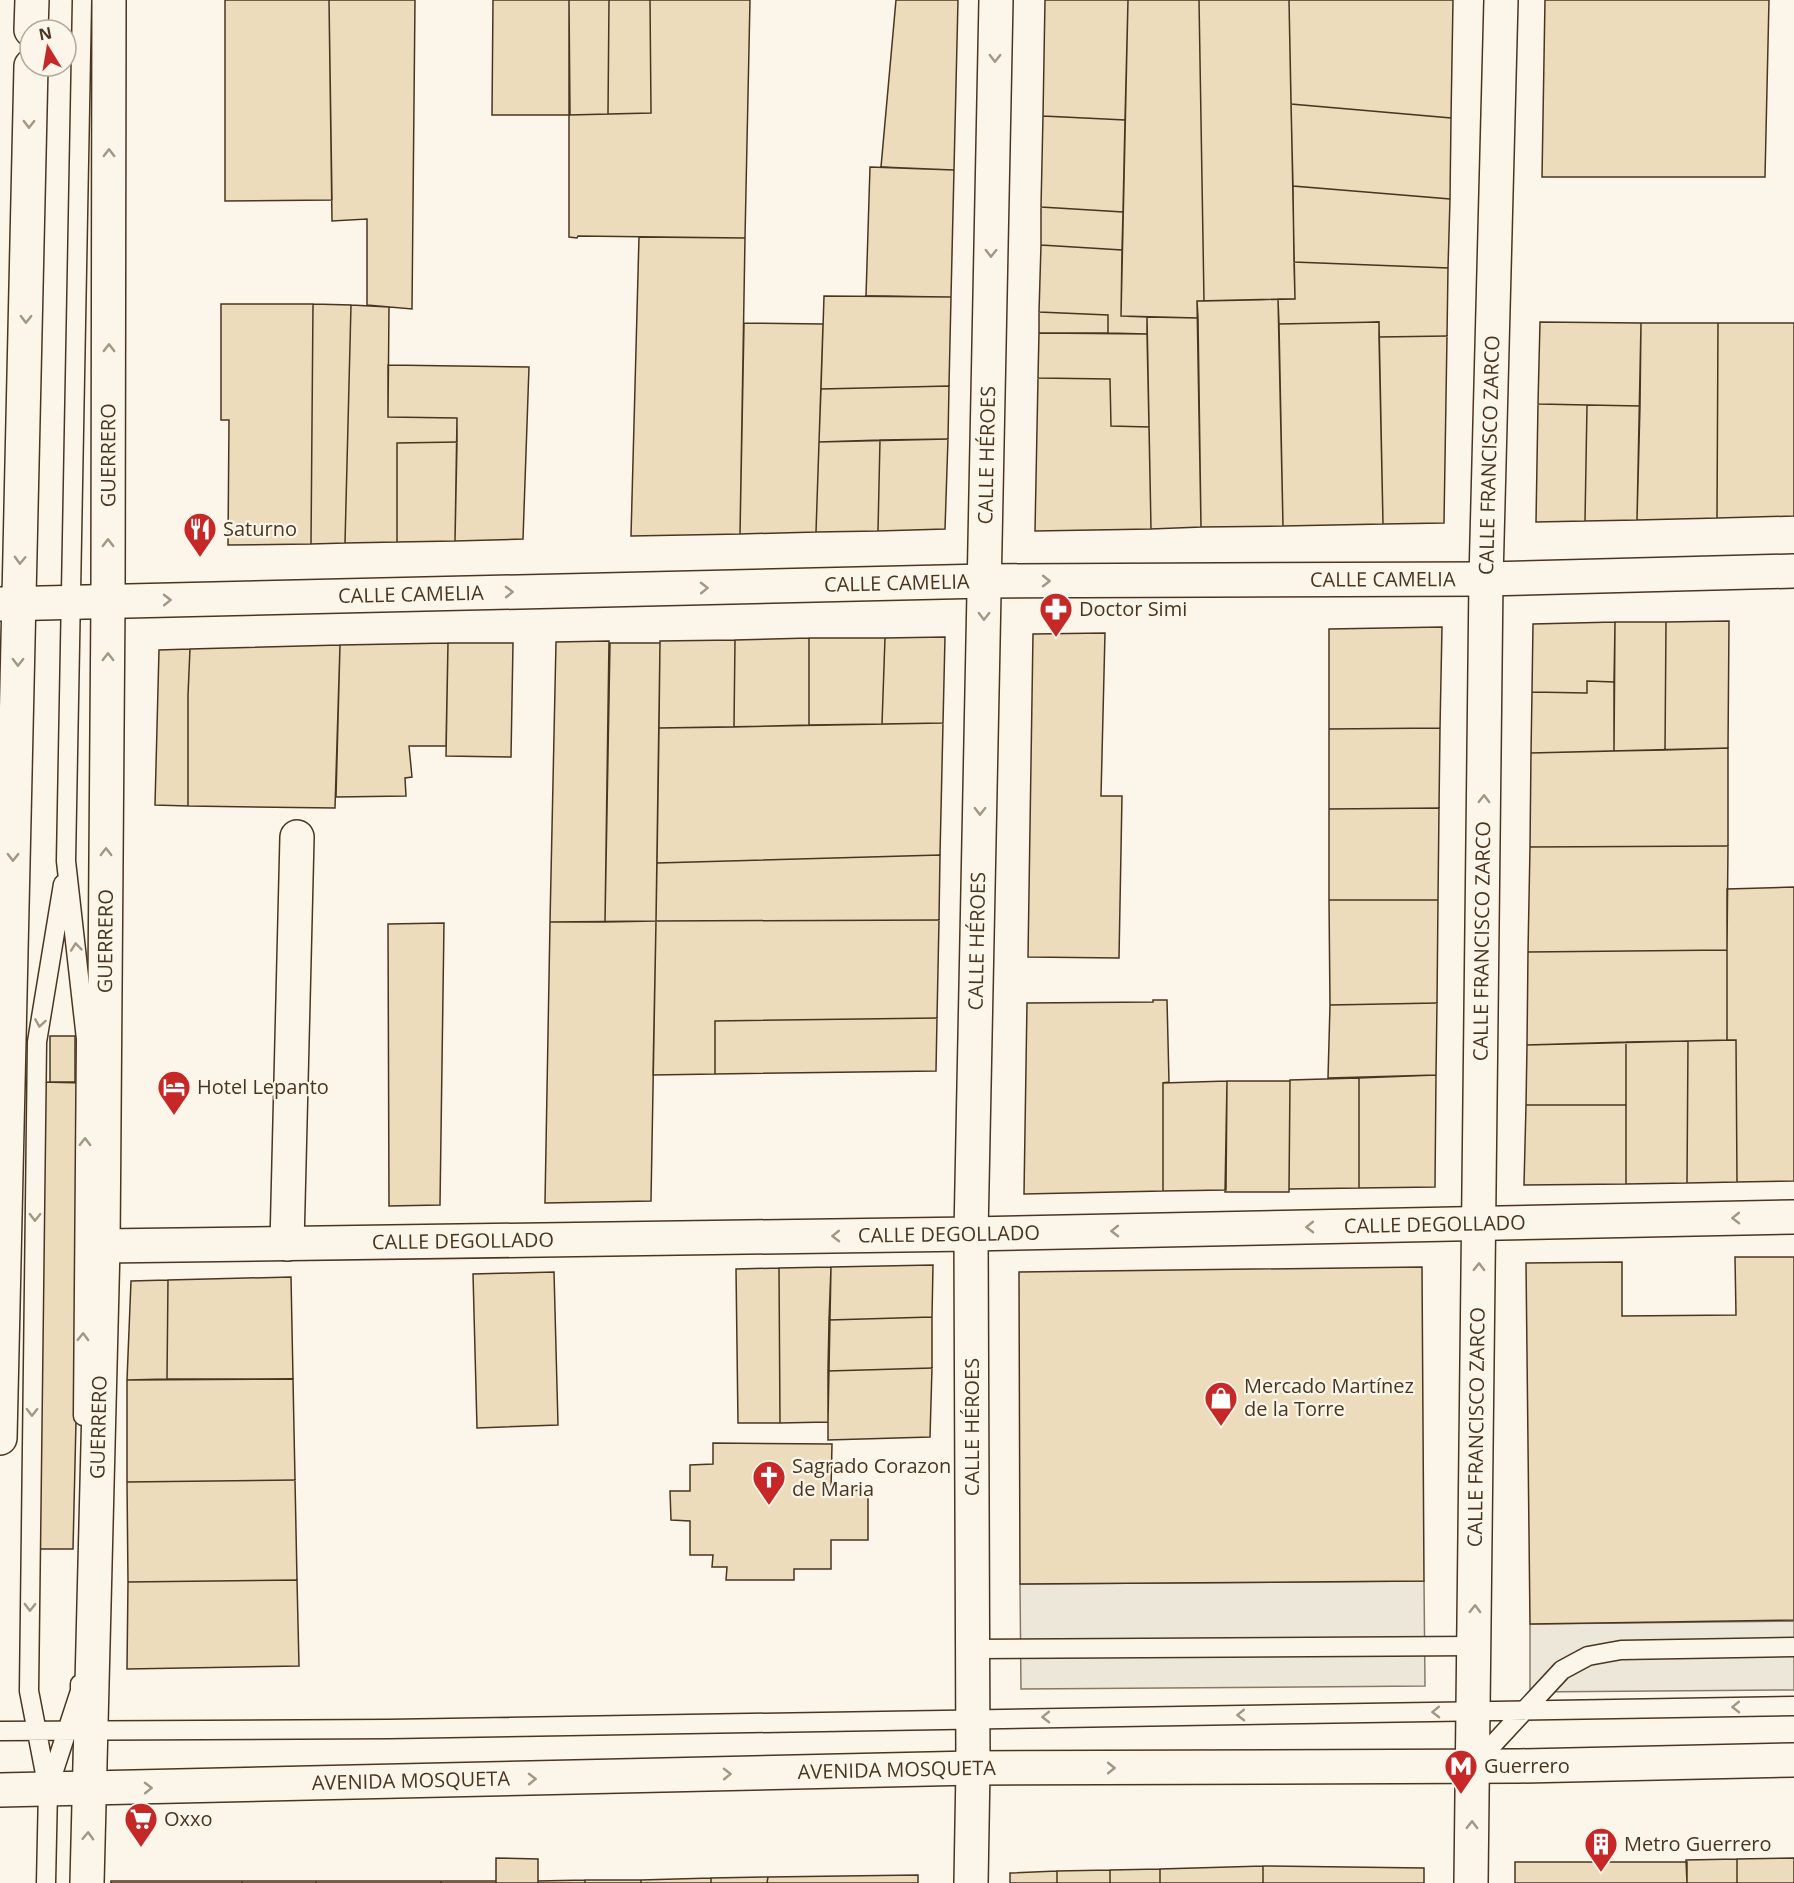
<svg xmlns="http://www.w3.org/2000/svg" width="1794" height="1883" font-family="'Open Sans',sans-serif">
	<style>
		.parking { fill: #ede7d9; stroke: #887966; stroke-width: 1.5 }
		.building { fill: #ecdcbc; stroke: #4a3520; stroke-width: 1.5 }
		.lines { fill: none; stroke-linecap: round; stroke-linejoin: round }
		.lane-casing { stroke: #4a3520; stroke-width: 21 }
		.street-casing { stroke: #4a3520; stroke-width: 36 }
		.secondary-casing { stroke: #4a3520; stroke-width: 36 }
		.primary-casing { stroke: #4a3520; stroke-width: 36 }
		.lane { stroke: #fbf6e9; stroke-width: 18 }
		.street { stroke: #fbf6e9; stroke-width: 33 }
		.secondary { stroke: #fbf6e9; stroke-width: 33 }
		.primary { stroke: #fbf6e9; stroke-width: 33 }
		.oneway { stroke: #a29684 }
		.labels { text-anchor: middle; stroke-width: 4.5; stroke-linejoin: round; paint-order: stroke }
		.street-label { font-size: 20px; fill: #4a3520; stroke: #fbf6e9 }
		.poi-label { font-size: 20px; fill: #4a3520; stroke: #fbf6e9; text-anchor: start }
	</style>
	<rect width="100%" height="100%" fill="#fbf6e9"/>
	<path class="parking" d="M 1424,1581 L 1425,1686 L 1021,1689 L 1020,1584 Z
		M 1794,1621 L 1794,1690 L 1530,1692 L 1530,1624 Z"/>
	<path class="building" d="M 225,0 L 329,0 L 332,200 L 225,201 Z
		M 329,0 L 415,0 L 412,309 L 367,305 L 367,219 L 332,221 Z
		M 493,0 L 569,0 L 570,115 L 492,115 Z
		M 569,0 L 609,0 L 608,114 L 569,115 Z
		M 609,0 L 650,0 L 651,113 L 608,114 Z
		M 650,0 L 750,0 L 745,238 L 578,236 L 577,238 L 569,237 L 569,115 L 651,113 Z
		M 896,0 L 958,0 L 954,170 L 881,167 Z
		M 1045,0 L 1128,0 L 1125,120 L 1043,116 Z
		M 1128,0 L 1199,0 L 1204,301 L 1197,301 L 1198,318 L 1121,316 Z
		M 1199,0 L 1289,0 L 1295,299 L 1204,301 Z
		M 1289,0 L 1453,0 L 1451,118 L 1291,104 Z
		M 1545,0 L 1769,0 L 1765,177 L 1542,177 Z
		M 1291,104 L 1451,118 L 1450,199 L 1293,186 Z
		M 1043,116 L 1125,120 L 1123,212 L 1041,207 Z
		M 870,167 L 954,170 L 951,297 L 866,296 Z
		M 1293,186 L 1450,199 L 1448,268 L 1294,262 Z
		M 1041,207 L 1123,212 L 1122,250 L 1041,245 Z
		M 639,237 L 745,238 L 740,534 L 631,536 Z
		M 1041,245 L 1122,250 L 1121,316 L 1147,317 L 1147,334 L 1108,333 L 1108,315 L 1039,312 Z
		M 1294,262 L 1448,268 L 1447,336 L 1379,337 L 1379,322 L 1279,324 L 1278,299 L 1295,299 Z
		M 824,296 L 951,297 L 949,386 L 821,389 Z
		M 1278,299 L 1283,526 L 1201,527 L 1197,301 Z
		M 221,304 L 313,304 L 311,544 L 228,545 L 229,420 L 221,420 Z
		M 313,304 L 351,305 L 345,543 L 311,544 Z
		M 351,305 L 389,307 L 388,417 L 457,418 L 457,442 L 397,443 L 397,542 L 345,543 Z
		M 1039,312 L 1108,315 L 1108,333 L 1039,333 Z
		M 1147,317 L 1198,318 L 1201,527 L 1151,529 Z
		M 1379,322 L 1383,524 L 1283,526 L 1279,324 Z
		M 1540,322 L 1641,323 L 1640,406 L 1538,404 Z
		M 744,323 L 823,324 L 816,532 L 740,534 Z
		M 1641,323 L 1718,323 L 1717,518 L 1637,520 Z
		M 1718,323 L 1794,323 L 1794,516 L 1717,518 Z
		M 1039,333 L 1147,334 L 1149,427 L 1111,426 L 1110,379 L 1038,378 Z
		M 1447,336 L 1444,523 L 1383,524 L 1379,337 Z
		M 388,365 L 529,367 L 523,539 L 455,541 L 457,418 L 388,417 Z
		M 1038,378 L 1110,379 L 1111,426 L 1149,427 L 1151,529 L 1035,531 Z
		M 949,386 L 948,439 L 819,442 L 821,389 Z
		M 1538,404 L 1587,405 L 1585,521 L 1536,522 Z
		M 1587,405 L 1640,406 L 1637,520 L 1585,521 Z
		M 948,439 L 945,529 L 878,531 L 880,440 Z
		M 880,440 L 878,531 L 816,532 L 819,442 Z
		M 457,442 L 455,541 L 397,542 L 397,443 Z
		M 1729,621 L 1728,748 L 1665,750 L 1666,622 Z
		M 1615,622 L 1666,622 L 1665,750 L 1614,751 Z
		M 1615,622 L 1614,682 L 1587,681 L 1587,693 L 1532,692 L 1533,624 Z
		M 1442,627 L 1440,728 L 1329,729 L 1329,629 Z
		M 1105,633 L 1101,796 L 1122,796 L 1119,958 L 1028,957 L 1033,634 Z
		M 945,637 L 943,723 L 882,724 L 885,638 Z
		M 809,638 L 809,725 L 734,727 L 735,640 Z
		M 809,638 L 885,638 L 882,724 L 809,725 Z
		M 735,640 L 734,727 L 659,728 L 660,641 Z
		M 609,641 L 605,922 L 550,922 L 556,642 Z
		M 448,643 L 446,746 L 409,746 L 412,777 L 405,778 L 406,796 L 336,797 L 340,645 Z
		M 448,643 L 513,643 L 511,757 L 446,756 Z
		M 610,643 L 660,643 L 656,921 L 605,922 Z
		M 340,645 L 335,808 L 188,806 L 188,695 L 190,649 Z
		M 190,649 L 188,695 L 188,806 L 155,805 L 159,650 Z
		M 1587,681 L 1614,682 L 1614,751 L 1531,753 L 1532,692 L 1587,693 Z
		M 943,723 L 940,855 L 657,863 L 659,728 Z
		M 1440,728 L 1439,808 L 1329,809 L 1329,729 Z
		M 1728,748 L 1728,846 L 1530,847 L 1531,753 Z
		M 1439,808 L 1438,900 L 1329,900 L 1329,809 Z
		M 1728,846 L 1727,950 L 1528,952 L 1530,847 Z
		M 940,855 L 939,920 L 656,921 L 657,863 Z
		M 1794,887 L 1794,1181 L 1737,1182 L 1736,1040 L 1727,1040 L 1727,889 Z
		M 1329,900 L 1438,900 L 1437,1003 L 1330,1005 Z
		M 939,920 L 937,1018 L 715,1021 L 715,1074 L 653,1075 L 656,921 Z
		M 656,921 L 651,1201 L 545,1203 L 550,922 Z
		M 444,923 L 440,1205 L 389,1206 L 388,924 Z
		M 1727,950 L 1727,1040 L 1527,1045 L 1528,952 Z
		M 1153,1000 L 1167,1000 L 1169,1082 L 1163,1083 L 1163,1191 L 1024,1194 L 1027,1003 L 1153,1002 Z
		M 1437,1003 L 1436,1075 L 1328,1078 L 1330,1005 Z
		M 937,1018 L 936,1071 L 715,1074 L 715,1021 Z
		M 50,1036 L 75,1036 L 75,1082 L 50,1082 Z
		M 1736,1040 L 1737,1182 L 1687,1183 L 1688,1041 Z
		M 1688,1041 L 1687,1183 L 1626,1184 L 1626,1042 Z
		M 1626,1042 L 1626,1105 L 1526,1105 L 1527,1045 Z
		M 1436,1075 L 1435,1187 L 1359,1188 L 1359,1078 Z
		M 1359,1078 L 1359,1188 L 1289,1189 L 1290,1080 Z
		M 1227,1081 L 1290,1081 L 1289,1192 L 1225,1192 Z
		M 1227,1081 L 1226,1190 L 1163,1191 L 1163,1083 Z
		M 41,1082 L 84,1083 L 73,1549 L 30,1549 Z
		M 1526,1105 L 1626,1105 L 1626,1184 L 1524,1185 Z
		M 1735,1257 L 1794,1257 L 1794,1620 L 1530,1624 L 1526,1263 L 1622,1262 L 1622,1316 L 1736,1315 Z
		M 933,1265 L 932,1317 L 829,1320 L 831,1267 Z
		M 831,1267 L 828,1422 L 780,1423 L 779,1268 Z
		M 1422,1267 L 1424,1581 L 1020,1584 L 1019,1272 Z
		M 779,1268 L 780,1423 L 738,1423 L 736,1269 Z
		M 554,1272 L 558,1425 L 477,1428 L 473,1274 Z
		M 291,1277 L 293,1379 L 167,1379 L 168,1280 Z
		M 168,1280 L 167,1379 L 127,1380 L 131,1281 Z
		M 932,1317 L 932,1368 L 828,1371 L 829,1320 Z
		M 932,1368 L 930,1437 L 828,1440 L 828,1371 Z
		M 293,1379 L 295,1480 L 127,1482 L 127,1380 Z
		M 713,1443 L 832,1444 L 831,1491 L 868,1490 L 868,1540 L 831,1540 L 831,1569 L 794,1569 L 794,1580 L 726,1580 L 727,1567 L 712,1567 L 713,1555 L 690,1555 L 690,1521 L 671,1520 L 670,1491 L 690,1491 L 690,1465 L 713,1464 Z
		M 295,1480 L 297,1580 L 128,1582 L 127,1482 Z
		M 297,1580 L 299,1666 L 127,1669 L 128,1582 Z
		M 496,1858 L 538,1859 L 538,1883 L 496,1883 Z
		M 1794,1858 L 1794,1883 L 1737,1883 L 1737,1859 Z
		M 1737,1859 L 1737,1883 L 1687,1883 L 1686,1860 Z
		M 1515,1862 L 1687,1862 L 1687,1883 L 1515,1883 Z
		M 1263,1866 L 1263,1883 L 1160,1883 L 1160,1869 Z
		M 1263,1866 L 1424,1868 L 1424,1883 L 1263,1883 Z
		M 1160,1869 L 1160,1883 L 1110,1883 L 1110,1870 Z
		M 1110,1870 L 1110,1883 L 1057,1883 L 1057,1871 Z
		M 1057,1871 L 1057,1883 L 1010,1883 L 1010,1873 Z
		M 918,1875 L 918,1883 L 767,1883 L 768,1877 Z
		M 768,1877 L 767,1883 L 711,1883 L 711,1878 Z
		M 711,1878 L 711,1883 L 641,1883 L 641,1880 Z
		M 585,1880 L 641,1880 L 641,1883 L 585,1883 Z
		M 585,1880 L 585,1883 L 538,1883 L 538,1881 Z
		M 111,1881 L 242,1881 L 242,1883 L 111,1883 Z
		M 242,1881 L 316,1881 L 316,1883 L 242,1883 Z
		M 316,1881 L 441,1881 L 441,1883 L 316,1883 Z
		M 441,1881 L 496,1881 L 496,1883 L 441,1883 Z"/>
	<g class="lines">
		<defs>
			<path id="lane" d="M 82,0 L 66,861 L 86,1039 L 83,1416
				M 973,1649 L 1474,1646
				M 0,1731 L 389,1729 L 1794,1706
				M 1474,1765 L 1562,1670 L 1588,1656 L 1621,1650 L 1794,1647
				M 48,1789 L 80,1691 L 80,1684
				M 46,1883 L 48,1789 L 29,1691 L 37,1042 L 63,884"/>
			<g id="street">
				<path id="s1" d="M 0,604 L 985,581 L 1486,579 L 1794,571"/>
				<path d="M 287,1244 L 297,837"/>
				<path id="s2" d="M 103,1246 L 971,1234 L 1794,1217"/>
				<path id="s3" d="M 971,1883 L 973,1768 L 971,1234 L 996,0"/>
				<path id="s4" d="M 1471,1883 L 1486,579 L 1501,0"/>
			</g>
			<g id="secondary">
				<path id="s5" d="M 87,1883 L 103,1246 L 108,601 L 109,0"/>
			</g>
			<g id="primary">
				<path d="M 31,30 L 32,0"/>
				<path d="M 0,1438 L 31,66"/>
				<path id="s6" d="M 0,1790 L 973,1768 L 1519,1766 L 1794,1760"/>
			</g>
		</defs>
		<use href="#lane" class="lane-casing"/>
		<use href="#street" class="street-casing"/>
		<use href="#secondary" class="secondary-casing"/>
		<use href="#primary" class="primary-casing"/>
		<use href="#lane" class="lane"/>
		<use href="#street" class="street"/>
		<use href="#secondary" class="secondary"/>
		<use href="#primary" class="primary"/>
	</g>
	<defs><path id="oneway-chevron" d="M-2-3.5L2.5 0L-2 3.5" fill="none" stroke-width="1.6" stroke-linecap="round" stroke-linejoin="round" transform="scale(1.5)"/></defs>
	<g class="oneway">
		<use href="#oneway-chevron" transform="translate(995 58) rotate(91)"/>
		<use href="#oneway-chevron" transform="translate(29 124) rotate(91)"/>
		<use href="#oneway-chevron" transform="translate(109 153) rotate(-90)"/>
		<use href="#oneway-chevron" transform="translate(991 253) rotate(91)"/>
		<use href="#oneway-chevron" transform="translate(26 319) rotate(91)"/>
		<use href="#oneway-chevron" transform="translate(109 348) rotate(-90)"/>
		<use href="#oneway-chevron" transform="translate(108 543) rotate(-90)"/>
		<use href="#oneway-chevron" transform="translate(20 560) rotate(92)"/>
		<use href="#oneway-chevron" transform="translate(1046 581)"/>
		<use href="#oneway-chevron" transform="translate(704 588) rotate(-1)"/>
		<use href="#oneway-chevron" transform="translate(509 592) rotate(-1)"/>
		<use href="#oneway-chevron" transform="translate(167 600) rotate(-1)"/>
		<use href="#oneway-chevron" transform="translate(984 616) rotate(91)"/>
		<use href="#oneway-chevron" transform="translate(108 657) rotate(-90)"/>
		<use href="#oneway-chevron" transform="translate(18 662) rotate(91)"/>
		<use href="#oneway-chevron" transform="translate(1484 799) rotate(-89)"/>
		<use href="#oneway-chevron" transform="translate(980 811) rotate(91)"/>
		<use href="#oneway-chevron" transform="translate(106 852) rotate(-90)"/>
		<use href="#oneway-chevron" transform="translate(13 857) rotate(91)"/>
		<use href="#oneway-chevron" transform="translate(76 947) rotate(-96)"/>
		<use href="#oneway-chevron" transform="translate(40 1023) rotate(99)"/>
		<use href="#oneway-chevron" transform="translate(85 1142) rotate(-89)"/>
		<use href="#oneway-chevron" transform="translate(35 1217) rotate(91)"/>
		<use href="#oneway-chevron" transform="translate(1736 1218) rotate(179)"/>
		<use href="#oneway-chevron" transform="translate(1310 1227) rotate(179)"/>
		<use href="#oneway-chevron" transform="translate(1115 1231) rotate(179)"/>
		<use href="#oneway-chevron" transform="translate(836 1236) rotate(179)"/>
		<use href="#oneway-chevron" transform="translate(1479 1267) rotate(-89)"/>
		<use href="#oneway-chevron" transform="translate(83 1337) rotate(-89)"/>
		<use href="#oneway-chevron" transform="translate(32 1412) rotate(91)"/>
		<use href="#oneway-chevron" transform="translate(30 1607) rotate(91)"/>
		<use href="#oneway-chevron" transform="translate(1475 1609) rotate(-89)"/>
		<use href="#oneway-chevron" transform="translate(1736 1707) rotate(179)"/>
		<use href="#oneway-chevron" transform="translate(1436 1712) rotate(179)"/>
		<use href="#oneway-chevron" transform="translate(1241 1715) rotate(179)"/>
		<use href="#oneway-chevron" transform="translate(1046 1717) rotate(179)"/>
		<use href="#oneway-chevron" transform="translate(1111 1768)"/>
		<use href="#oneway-chevron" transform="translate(727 1774) rotate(-1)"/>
		<use href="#oneway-chevron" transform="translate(532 1779) rotate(-1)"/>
		<use href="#oneway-chevron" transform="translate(148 1788) rotate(-1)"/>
		<use href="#oneway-chevron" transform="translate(1472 1825) rotate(-89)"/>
		<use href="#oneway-chevron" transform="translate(88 1836) rotate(-88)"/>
	</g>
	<defs>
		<symbol id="restaurant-pin" viewBox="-11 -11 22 30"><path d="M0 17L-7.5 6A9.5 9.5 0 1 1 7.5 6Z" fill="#c62828" stroke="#fbf6e9"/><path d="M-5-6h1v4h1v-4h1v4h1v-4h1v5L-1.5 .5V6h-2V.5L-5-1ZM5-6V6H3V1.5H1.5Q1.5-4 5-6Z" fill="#fff"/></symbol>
		<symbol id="pharmacy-pin" viewBox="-11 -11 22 30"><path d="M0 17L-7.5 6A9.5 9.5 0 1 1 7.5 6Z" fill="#c62828" stroke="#fbf6e9"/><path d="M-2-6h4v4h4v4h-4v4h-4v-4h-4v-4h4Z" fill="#fff"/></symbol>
		<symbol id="hotel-pin" viewBox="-11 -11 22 30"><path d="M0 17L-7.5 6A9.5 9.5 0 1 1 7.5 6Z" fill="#c62828" stroke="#fbf6e9"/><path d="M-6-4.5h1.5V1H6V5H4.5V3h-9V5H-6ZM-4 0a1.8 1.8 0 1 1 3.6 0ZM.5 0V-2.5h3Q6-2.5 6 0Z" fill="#fff"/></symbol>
		<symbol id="shop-pin" viewBox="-11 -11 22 30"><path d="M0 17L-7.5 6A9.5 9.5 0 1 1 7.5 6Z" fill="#c62828" stroke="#fbf6e9"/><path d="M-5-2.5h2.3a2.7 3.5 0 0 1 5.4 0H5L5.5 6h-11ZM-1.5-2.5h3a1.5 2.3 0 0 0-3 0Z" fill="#fff"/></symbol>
		<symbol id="church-pin" viewBox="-11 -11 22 30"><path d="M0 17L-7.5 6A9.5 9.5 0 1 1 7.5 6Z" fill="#c62828" stroke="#fbf6e9"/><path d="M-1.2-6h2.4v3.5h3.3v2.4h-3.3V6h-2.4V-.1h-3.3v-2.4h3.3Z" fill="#fff"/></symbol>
		<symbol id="metro-pin" viewBox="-11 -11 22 30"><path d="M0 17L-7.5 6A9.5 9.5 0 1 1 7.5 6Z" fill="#c62828" stroke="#fbf6e9"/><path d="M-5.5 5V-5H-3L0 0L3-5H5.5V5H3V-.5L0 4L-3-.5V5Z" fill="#fff"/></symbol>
		<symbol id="supermarket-pin" viewBox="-11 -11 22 30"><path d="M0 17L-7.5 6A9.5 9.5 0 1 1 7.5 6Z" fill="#c62828" stroke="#fbf6e9"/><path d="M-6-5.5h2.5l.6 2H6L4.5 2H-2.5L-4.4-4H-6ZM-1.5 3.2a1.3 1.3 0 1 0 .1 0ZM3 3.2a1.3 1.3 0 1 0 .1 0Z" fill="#fff"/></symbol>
		<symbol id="building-pin" viewBox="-11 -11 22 30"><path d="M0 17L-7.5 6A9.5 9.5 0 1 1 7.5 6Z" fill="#c62828" stroke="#fbf6e9"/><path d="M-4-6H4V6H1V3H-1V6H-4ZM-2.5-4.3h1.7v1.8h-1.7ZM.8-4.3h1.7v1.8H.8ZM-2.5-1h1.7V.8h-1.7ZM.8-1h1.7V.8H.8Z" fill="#fff"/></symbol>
	</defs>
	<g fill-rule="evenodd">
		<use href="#restaurant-pin" x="181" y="510" width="38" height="52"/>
		<use href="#pharmacy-pin" x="1037" y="590" width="38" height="52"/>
		<use href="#hotel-pin" x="155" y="1068" width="38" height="52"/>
		<use href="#shop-pin" x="1202" y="1379" width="38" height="52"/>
		<use href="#church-pin" x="750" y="1458" width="38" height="52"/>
		<use href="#metro-pin" x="1442" y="1747" width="38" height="52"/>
		<use href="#supermarket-pin" x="122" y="1800" width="38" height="52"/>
		<use href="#building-pin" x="1582" y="1825" width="38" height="52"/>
	</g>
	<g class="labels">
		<g class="street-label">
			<text dy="7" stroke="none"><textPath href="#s4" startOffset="1428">CALLE FRANCISCO ZARCO</textPath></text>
			<text dy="7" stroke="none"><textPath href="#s5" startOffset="1428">GUERRERO</textPath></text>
			<text dy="7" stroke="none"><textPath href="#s3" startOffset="1428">CALLE HÉROES</textPath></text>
			<text dy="7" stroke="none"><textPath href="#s1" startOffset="1383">CALLE CAMELIA</textPath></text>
			<text dy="7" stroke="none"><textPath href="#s1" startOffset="897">CALLE CAMELIA</textPath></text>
			<text dy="7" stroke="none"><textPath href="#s1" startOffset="411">CALLE CAMELIA</textPath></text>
			<text dy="7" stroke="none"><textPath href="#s3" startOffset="942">CALLE HÉROES</textPath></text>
			<text dy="7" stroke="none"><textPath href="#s4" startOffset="942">CALLE FRANCISCO ZARCO</textPath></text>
			<text dy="7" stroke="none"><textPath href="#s5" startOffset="942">GUERRERO</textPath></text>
			<text dy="7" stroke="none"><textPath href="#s2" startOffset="1332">CALLE DEGOLLADO</textPath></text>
			<text dy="7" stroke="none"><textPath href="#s2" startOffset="846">CALLE DEGOLLADO</textPath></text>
			<text dy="7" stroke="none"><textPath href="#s2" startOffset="360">CALLE DEGOLLADO</textPath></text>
			<text transform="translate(972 1427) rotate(-90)" y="7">CALLE HÉROES</text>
			<text dy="7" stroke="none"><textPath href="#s4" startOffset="456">CALLE FRANCISCO ZARCO</textPath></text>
			<text dy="7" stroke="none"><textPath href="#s5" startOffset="456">GUERRERO</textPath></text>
			<text dy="7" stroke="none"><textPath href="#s6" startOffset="897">AVENIDA MOSQUETA</textPath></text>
			<text dy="7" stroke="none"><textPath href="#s6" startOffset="411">AVENIDA MOSQUETA</textPath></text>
		</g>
		<g class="poi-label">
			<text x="223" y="536">Saturno</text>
			<text x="1079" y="616">Doctor Simi</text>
			<text x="197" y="1094">Hotel Lepanto</text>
			<text x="1244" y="1393">Mercado Martínez<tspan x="1244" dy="23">de la Torre</tspan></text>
			<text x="792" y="1473">Sagrado Corazon<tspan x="792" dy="23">de Maria</tspan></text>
			<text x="1484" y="1773">Guerrero</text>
			<text x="164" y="1826">Oxxo</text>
			<text x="1624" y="1851">Metro Guerrero</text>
		</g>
	</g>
	<g transform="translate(48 48) rotate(349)"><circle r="28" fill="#fbf6e9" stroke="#b4a999" stroke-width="1.5"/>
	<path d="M0-4.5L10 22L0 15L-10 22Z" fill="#c62828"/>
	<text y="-9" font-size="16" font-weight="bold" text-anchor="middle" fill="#4a3520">N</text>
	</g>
</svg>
